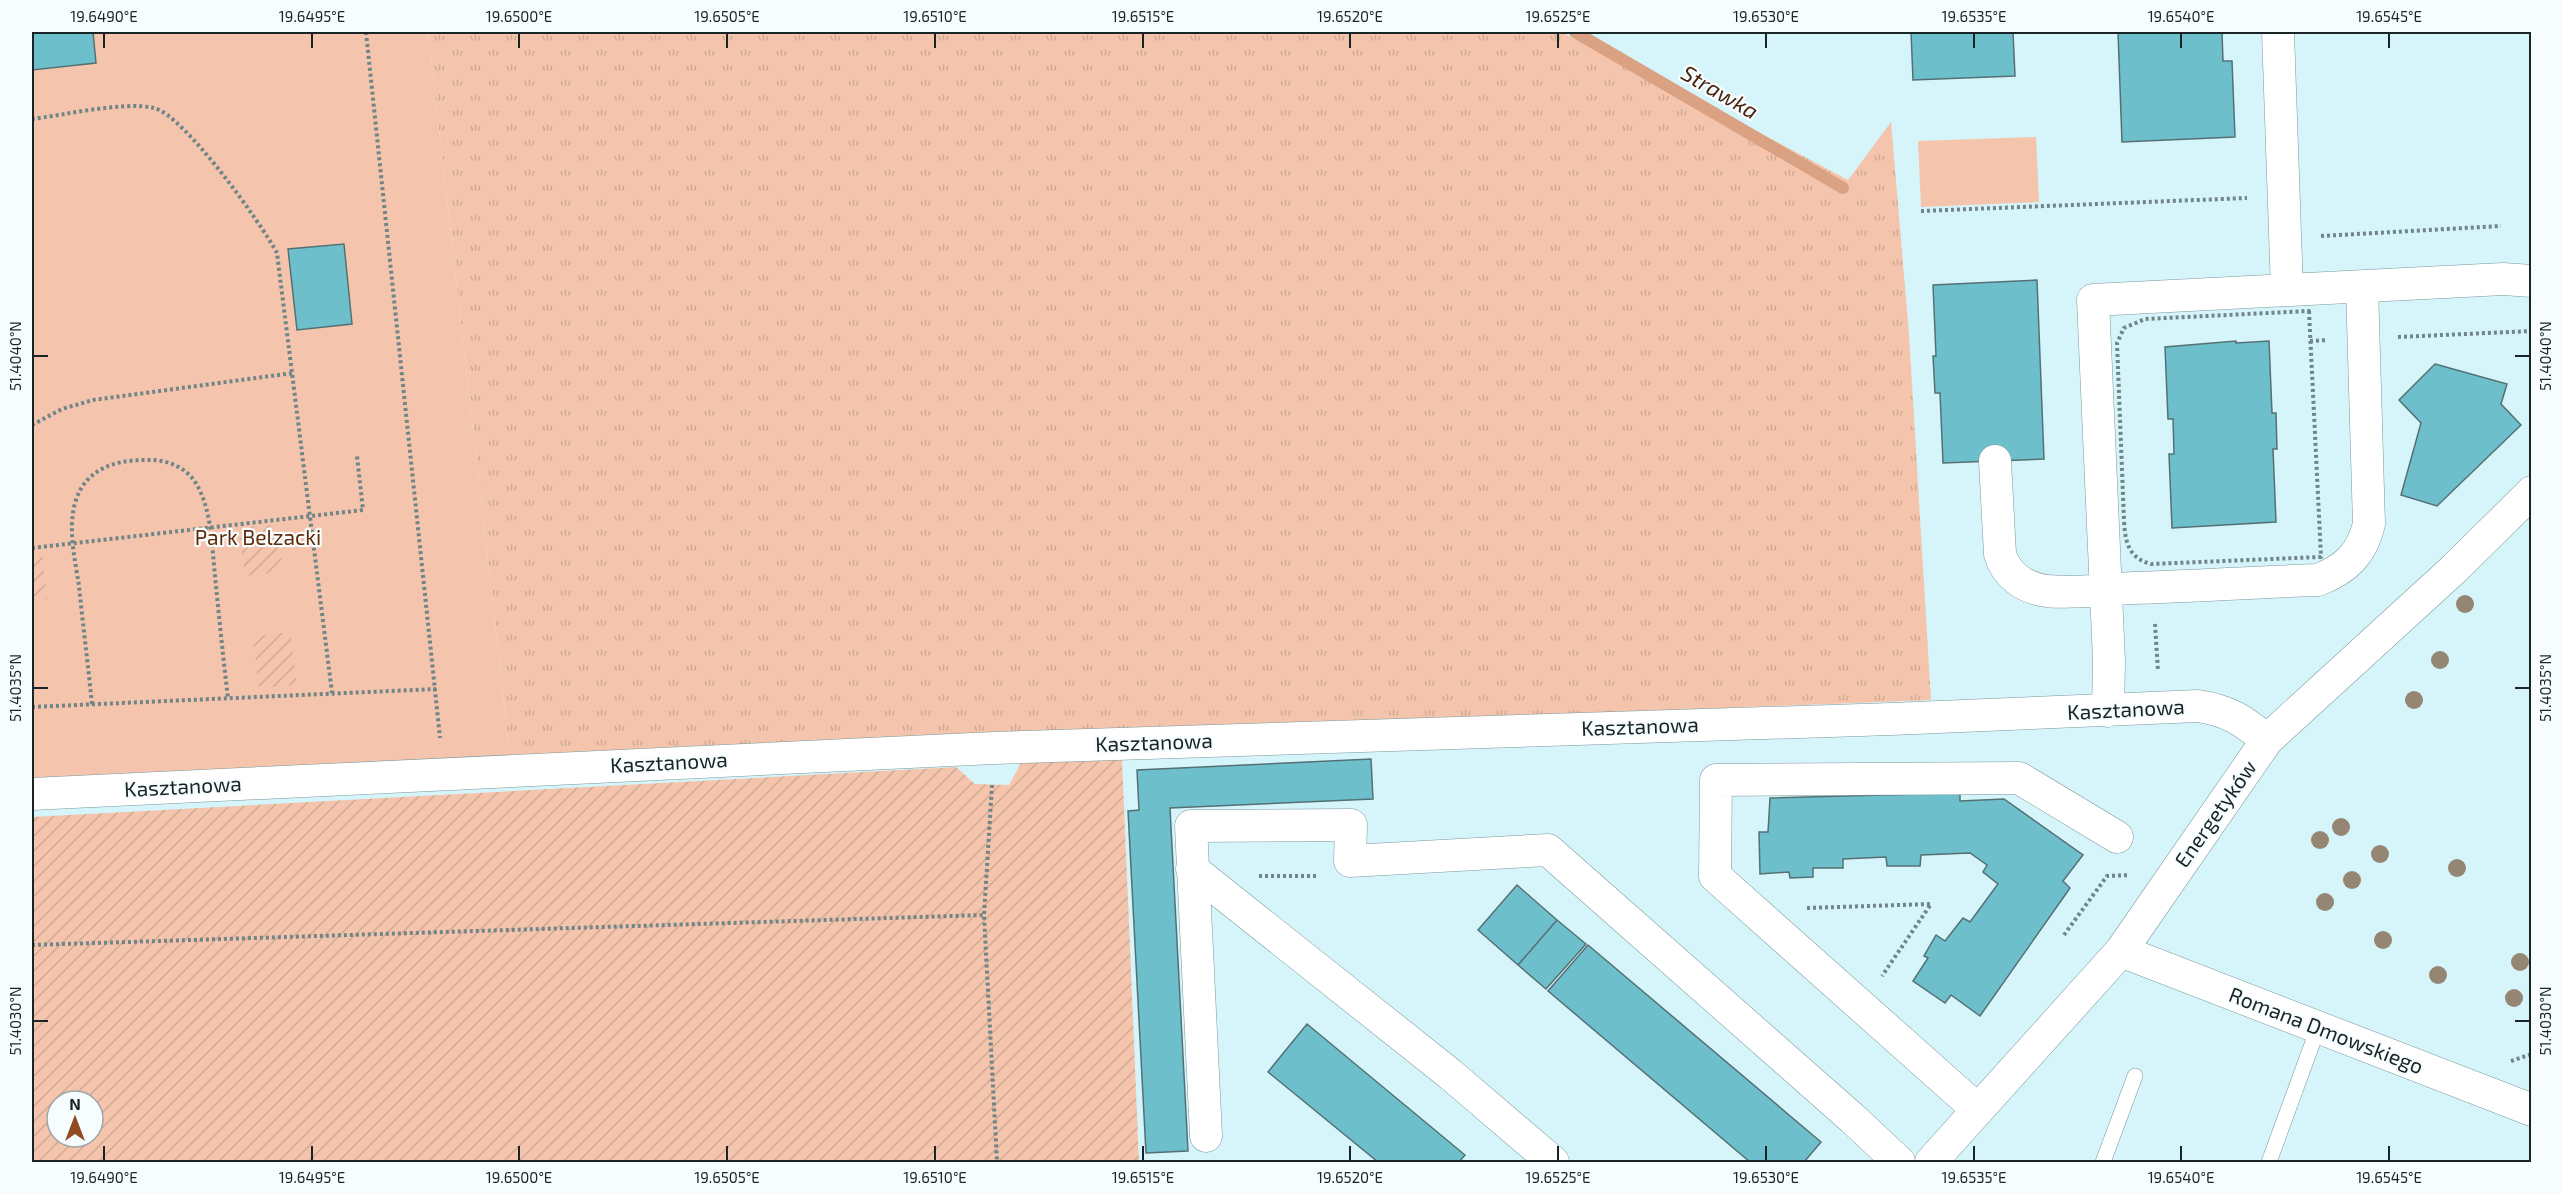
<svg xmlns="http://www.w3.org/2000/svg" width="2563" height="1194" font-family="'Exo 2',sans-serif">
	<style>
		.grass { fill: url(#grass-tufts) }
		.park { fill: #f4c5ac }
		.garden { fill: url(#garden-furrows); fill-rule: evenodd }
		.lines { fill: none; stroke-linecap: round; stroke-linejoin: round }
		.stream { stroke: #daa182; stroke-width: 12 }
		.building { fill: #6ebfcc; stroke: #547074; stroke-width: 1.5 }
		.lane-casing { stroke: #7b989c; stroke-width: 16 }
		.street-casing { stroke: #7b989c; stroke-width: 33 }
		.path { stroke: #708588; stroke-width: 4; stroke-dasharray: 3 3; stroke-linecap: butt }
		.lane { stroke: #fff; stroke-width: 15 }
		.street { stroke: #fff; stroke-width: 32 }
		.tree { fill: #958674 }
		.ticks { fill: none; stroke: #182426; stroke-width: 2 }
		.labels { text-anchor: middle; stroke-width: 4.5; stroke-linejoin: round; paint-order: stroke }
		.park-label { font-size: 21px; fill: #602b06; stroke: #f7fdfe }
		.street-label { font-size: 21px; fill: #182426; stroke: #f7fdfe }
		.water-label { font-size: 22px; font-style: italic; fill: #49230c; stroke: #f7fdfe }
		.neatline { fill: none; stroke: #182426; stroke-width: 2 }
		.ticks-label { font-size: 15px; text-anchor: middle; fill: #182426 }
	</style>
	<defs>
		<pattern id="grass-tufts" width="24" height="20" patternUnits="userSpaceOnUse" patternTransform="scale(1.5)"><rect width="24" height="20" fill="#f4c5ac"/><path d="M3 7l-1-3M5 7V3M7 7l1-3M15 17l-1-3M17 17v-4M19 17l1-3" fill="none" stroke="#d0a994"/></pattern>
		<pattern id="garden-furrows" width="10" height="10" patternUnits="userSpaceOnUse" patternTransform="scale(1.5)"><rect width="10" height="10" fill="#f4c5ac"/><path d="M-1 1l2-2M0 10L10 0M9 11l2-2" fill="none" stroke="#d0a994"/></pattern>
	</defs>
	<rect width="100%" height="100%" fill="#d6f5fa"/>
	<path class="grass" d="M 428,32 L 1561,32 L 1734,119 L 1848,180 L 1891,122 L 1909,334 L 1931,700 L 510,755 Z"/>
	<path class="park" d="M 32,32 L 428,32 L 510,755 L 32,780 Z
		M 2036,137 L 2039,202 L 1921,207 L 1918,141 Z"/>
	<path class="garden" d="M 278,524 L 283,572 L 245,576 L 239,528 Z
		M 42,552 L 47,599 L 32,602 L 32,553 Z
		M 290,632 L 297,685 L 259,688 L 253,637 Z
		M 1122,758 L 1139,1162 L 32,1162 L 32,817 L 956,767 L 975,784 L 1009,785 L 1021,763 ZM 57,1101 L 93,1101 L 93,1137 L 57,1137 Z"/>
	<g class="lines">
		<path class="stream" d="M 1575,32 L 1843,188"/>
	</g>
	<path class="building" d="M 32,32 L 93,32 L 96,63 L 32,70 Z
		M 1911,32 L 2013,32 L 2015,76 L 1913,80 Z
		M 2118,32 L 2222,32 L 2223,61 L 2232,61 L 2235,137 L 2122,142 Z
		M 344,244 L 352,324 L 297,330 L 288,249 Z
		M 2037,280 L 2044,459 L 1943,463 L 1940,393 L 1935,393 L 1933,356 L 1936,356 L 1933,285 Z
		M 2236,341 L 2236,343 L 2269,341 L 2272,413 L 2276,413 L 2277,449 L 2273,449 L 2276,522 L 2172,528 L 2169,454 L 2174,454 L 2173,419 L 2168,419 L 2165,347 Z
		M 2435,364 L 2507,384 L 2501,404 L 2521,425 L 2437,506 L 2401,495 L 2421,423 L 2399,400 Z
		M 1371,759 L 1373,799 L 1170,808 L 1188,1151 L 1146,1153 L 1128,811 L 1139,810 L 1137,770 Z
		M 1960,793 L 1960,801 L 2004,799 L 2083,855 L 2063,881 L 2070,888 L 1980,1016 L 1951,995 L 1945,1003 L 1913,981 L 1928,958 L 1924,956 L 1936,935 L 1945,941 L 1963,918 L 1970,922 L 1998,884 L 1983,872 L 1987,865 L 1970,853 L 1921,855 L 1920,866 L 1887,866 L 1886,857 L 1843,859 L 1843,868 L 1813,868 L 1813,877 L 1790,878 L 1789,872 L 1760,874 L 1759,832 L 1768,832 L 1770,798 Z
		M 1517,885 L 1557,920 L 1518,965 L 1478,930 Z
		M 1557,920 L 1586,944 L 1546,989 L 1518,965 Z
		M 1588,945 L 1821,1142 L 1804,1162 L 1750,1162 L 1548,991 Z
		M 1307,1024 L 1465,1155 L 1459,1162 L 1378,1162 L 1268,1072 Z"/>
	<g class="lines">
		<defs>
			<path id="lane" d="M 2103,1162 L 2135,1076
				M 2269,1162 L 2318,1028"/>
			<path id="street" d="M 2278,32 L 2287,290
				M 1995,461 L 2000,554 C 2006,575 2024,588 2047,591 C 2075,594 2106,589 2134,588 C 2196,586 2257,582 2318,580 C 2346,569 2362,554 2369,524 L 2362,287
				M 2108,711 L 2109,661 L 2093,300 L 2503,279 L 2532,281
				M 32,794 L 994,748 L 1891,719 L 2198,706 C 2230,711 2242,720 2267,740
				M 1192,869 L 1450,1074 L 1553,1162
				M 2121,951 L 2532,1110
				M 1978,1110 L 1715,876 L 1716,780 L 2019,778 L 2117,837
				M 1206,1136 L 1191,826 L 1351,825 L 1350,861 L 1548,850 L 1852,1118 L 1899,1162
				M 1931,1162 L 2121,951 L 2267,740 L 2454,569 L 2532,492"/>
		</defs>
		<use href="#lane" class="lane-casing"/>
		<use href="#street" class="street-casing"/>
		<path class="path" d="M 366,32 L 440,738
			M 32,119 C 65,115 123,101 154,108 C 184,115 261,223 277,253 L 332,693
			M 1921,211 L 2247,198
			M 2321,236 L 2501,226
			M 2309,311 L 2321,557 L 2151,564 C 2128,558 2125,541 2124,520 L 2117,343 L 2124,328 L 2145,319 Z
			M 2398,337 L 2532,331
			M 2310,341 L 2328,340
			M 32,425 L 62,409 L 93,400 L 293,373
			M 32,548 L 363,510 L 357,456
			M 2155,624 L 2158,671
			M 92,704 C 88,665 83,625 79,586 C 75,559 67,527 76,500 C 86,469 115,460 145,460 C 169,459 190,468 200,491 C 212,517 212,547 215,576 C 219,616 223,657 228,698
			M 32,707 L 436,689
			M 992,785 L 984,915 L 997,1162
			M 1259,876 L 1318,876
			M 1807,908 L 1931,904 L 1882,976
			M 2064,935 L 2107,876 L 2130,875
			M 32,945 L 984,915
			M 2511,1061 L 2532,1054"/>
		<use href="#lane" class="lane"/>
		<use href="#street" class="street"/>
	</g>
	<g class="tree">
		<circle cx="2465" cy="604" r="9"/>
		<circle cx="2440" cy="660" r="9"/>
		<circle cx="2414" cy="700" r="9"/>
		<circle cx="2341" cy="827" r="9"/>
		<circle cx="2320" cy="840" r="9"/>
		<circle cx="2380" cy="854" r="9"/>
		<circle cx="2457" cy="868" r="9"/>
		<circle cx="2352" cy="880" r="9"/>
		<circle cx="2325" cy="902" r="9"/>
		<circle cx="2383" cy="940" r="9"/>
		<circle cx="2520" cy="962" r="9"/>
		<circle cx="2438" cy="975" r="9"/>
		<circle cx="2514" cy="998" r="9"/>
	</g>
	<path class="ticks" d="M 104,33 L 104,48M 312,33 L 312,48M 519,33 L 519,48M 727,33 L 727,48M 935,33 L 935,48M 1143,33 L 1143,48M 1350,33 L 1350,48M 1558,33 L 1558,48M 1766,33 L 1766,48M 1974,33 L 1974,48M 2181,33 L 2181,48M 2389,33 L 2389,48M 33,356 L 48,356M 2515,356 L 2530,356M 33,688 L 48,688M 2515,688 L 2530,688M 33,1021 L 48,1021M 2515,1021 L 2530,1021M 104,1146 L 104,1161M 312,1146 L 312,1161M 519,1146 L 519,1161M 727,1146 L 727,1161M 935,1146 L 935,1161M 1143,1146 L 1143,1161M 1350,1146 L 1350,1161M 1558,1146 L 1558,1161M 1766,1146 L 1766,1161M 1974,1146 L 1974,1161M 2181,1146 L 2181,1161M 2389,1146 L 2389,1161"/>
	<g class="labels">
		<g class="park-label">
			<text x="258" y="545">Park Belzacki</text>
		</g>
		<g class="street-label">
			<text transform="translate(2126 710) rotate(-3)" y="7">Kasztanowa</text>
			<text transform="translate(1640 727) rotate(-2)" y="7">Kasztanowa</text>
			<text transform="translate(1154 743) rotate(-2)" y="7">Kasztanowa</text>
			<text transform="translate(669 763) rotate(-3)" y="7">Kasztanowa</text>
			<text transform="translate(183 787) rotate(-3)" y="7">Kasztanowa</text>
			<text transform="translate(2216 814) rotate(-55)" y="7">Energetyków</text>
			<text transform="translate(2326 1031) rotate(21)" y="7">Romana Dmowskiego</text>
		</g>
		<g class="water-label">
			<text transform="translate(1720 92) rotate(30)" y="8">Strawka</text>
		</g>
	</g>
	<rect width="2563" height="1194" fill="none" stroke="#f7fdfe" stroke-width="66"/>
	<g transform="translate(75 1119)"><circle r="28" fill="#f7fdfe" stroke="#9ea6a8" stroke-width="1.5"/>
	<path d="M0-4.5L10 22L0 15L-10 22Z" fill="#904b20"/>
	<text y="-9" font-size="16" font-weight="bold" text-anchor="middle" fill="#182426">N</text>
	</g>
	<rect x="33" y="33" width="2497" height="1128" class="neatline"/>
	<g class="ticks-label">
		<text x="104" y="22">19.6490°E</text>
		<text x="312" y="22">19.6495°E</text>
		<text x="519" y="22">19.6500°E</text>
		<text x="727" y="22">19.6505°E</text>
		<text x="935" y="22">19.6510°E</text>
		<text x="1143" y="22">19.6515°E</text>
		<text x="1350" y="22">19.6520°E</text>
		<text x="1558" y="22">19.6525°E</text>
		<text x="1766" y="22">19.6530°E</text>
		<text x="1974" y="22">19.6535°E</text>
		<text x="2181" y="22">19.6540°E</text>
		<text x="2389" y="22">19.6545°E</text>
		<text transform="translate(16 356) rotate(-90)" y="5">51.4040°N</text>
		<text transform="translate(2546 356) rotate(-90)" y="5">51.4040°N</text>
		<text transform="translate(16 688) rotate(-90)" y="5">51.4035°N</text>
		<text transform="translate(2546 688) rotate(-90)" y="5">51.4035°N</text>
		<text transform="translate(16 1021) rotate(-90)" y="5">51.4030°N</text>
		<text transform="translate(2546 1021) rotate(-90)" y="5">51.4030°N</text>
		<text x="104" y="1183">19.6490°E</text>
		<text x="312" y="1183">19.6495°E</text>
		<text x="519" y="1183">19.6500°E</text>
		<text x="727" y="1183">19.6505°E</text>
		<text x="935" y="1183">19.6510°E</text>
		<text x="1143" y="1183">19.6515°E</text>
		<text x="1350" y="1183">19.6520°E</text>
		<text x="1558" y="1183">19.6525°E</text>
		<text x="1766" y="1183">19.6530°E</text>
		<text x="1974" y="1183">19.6535°E</text>
		<text x="2181" y="1183">19.6540°E</text>
		<text x="2389" y="1183">19.6545°E</text>
	</g>
</svg>
